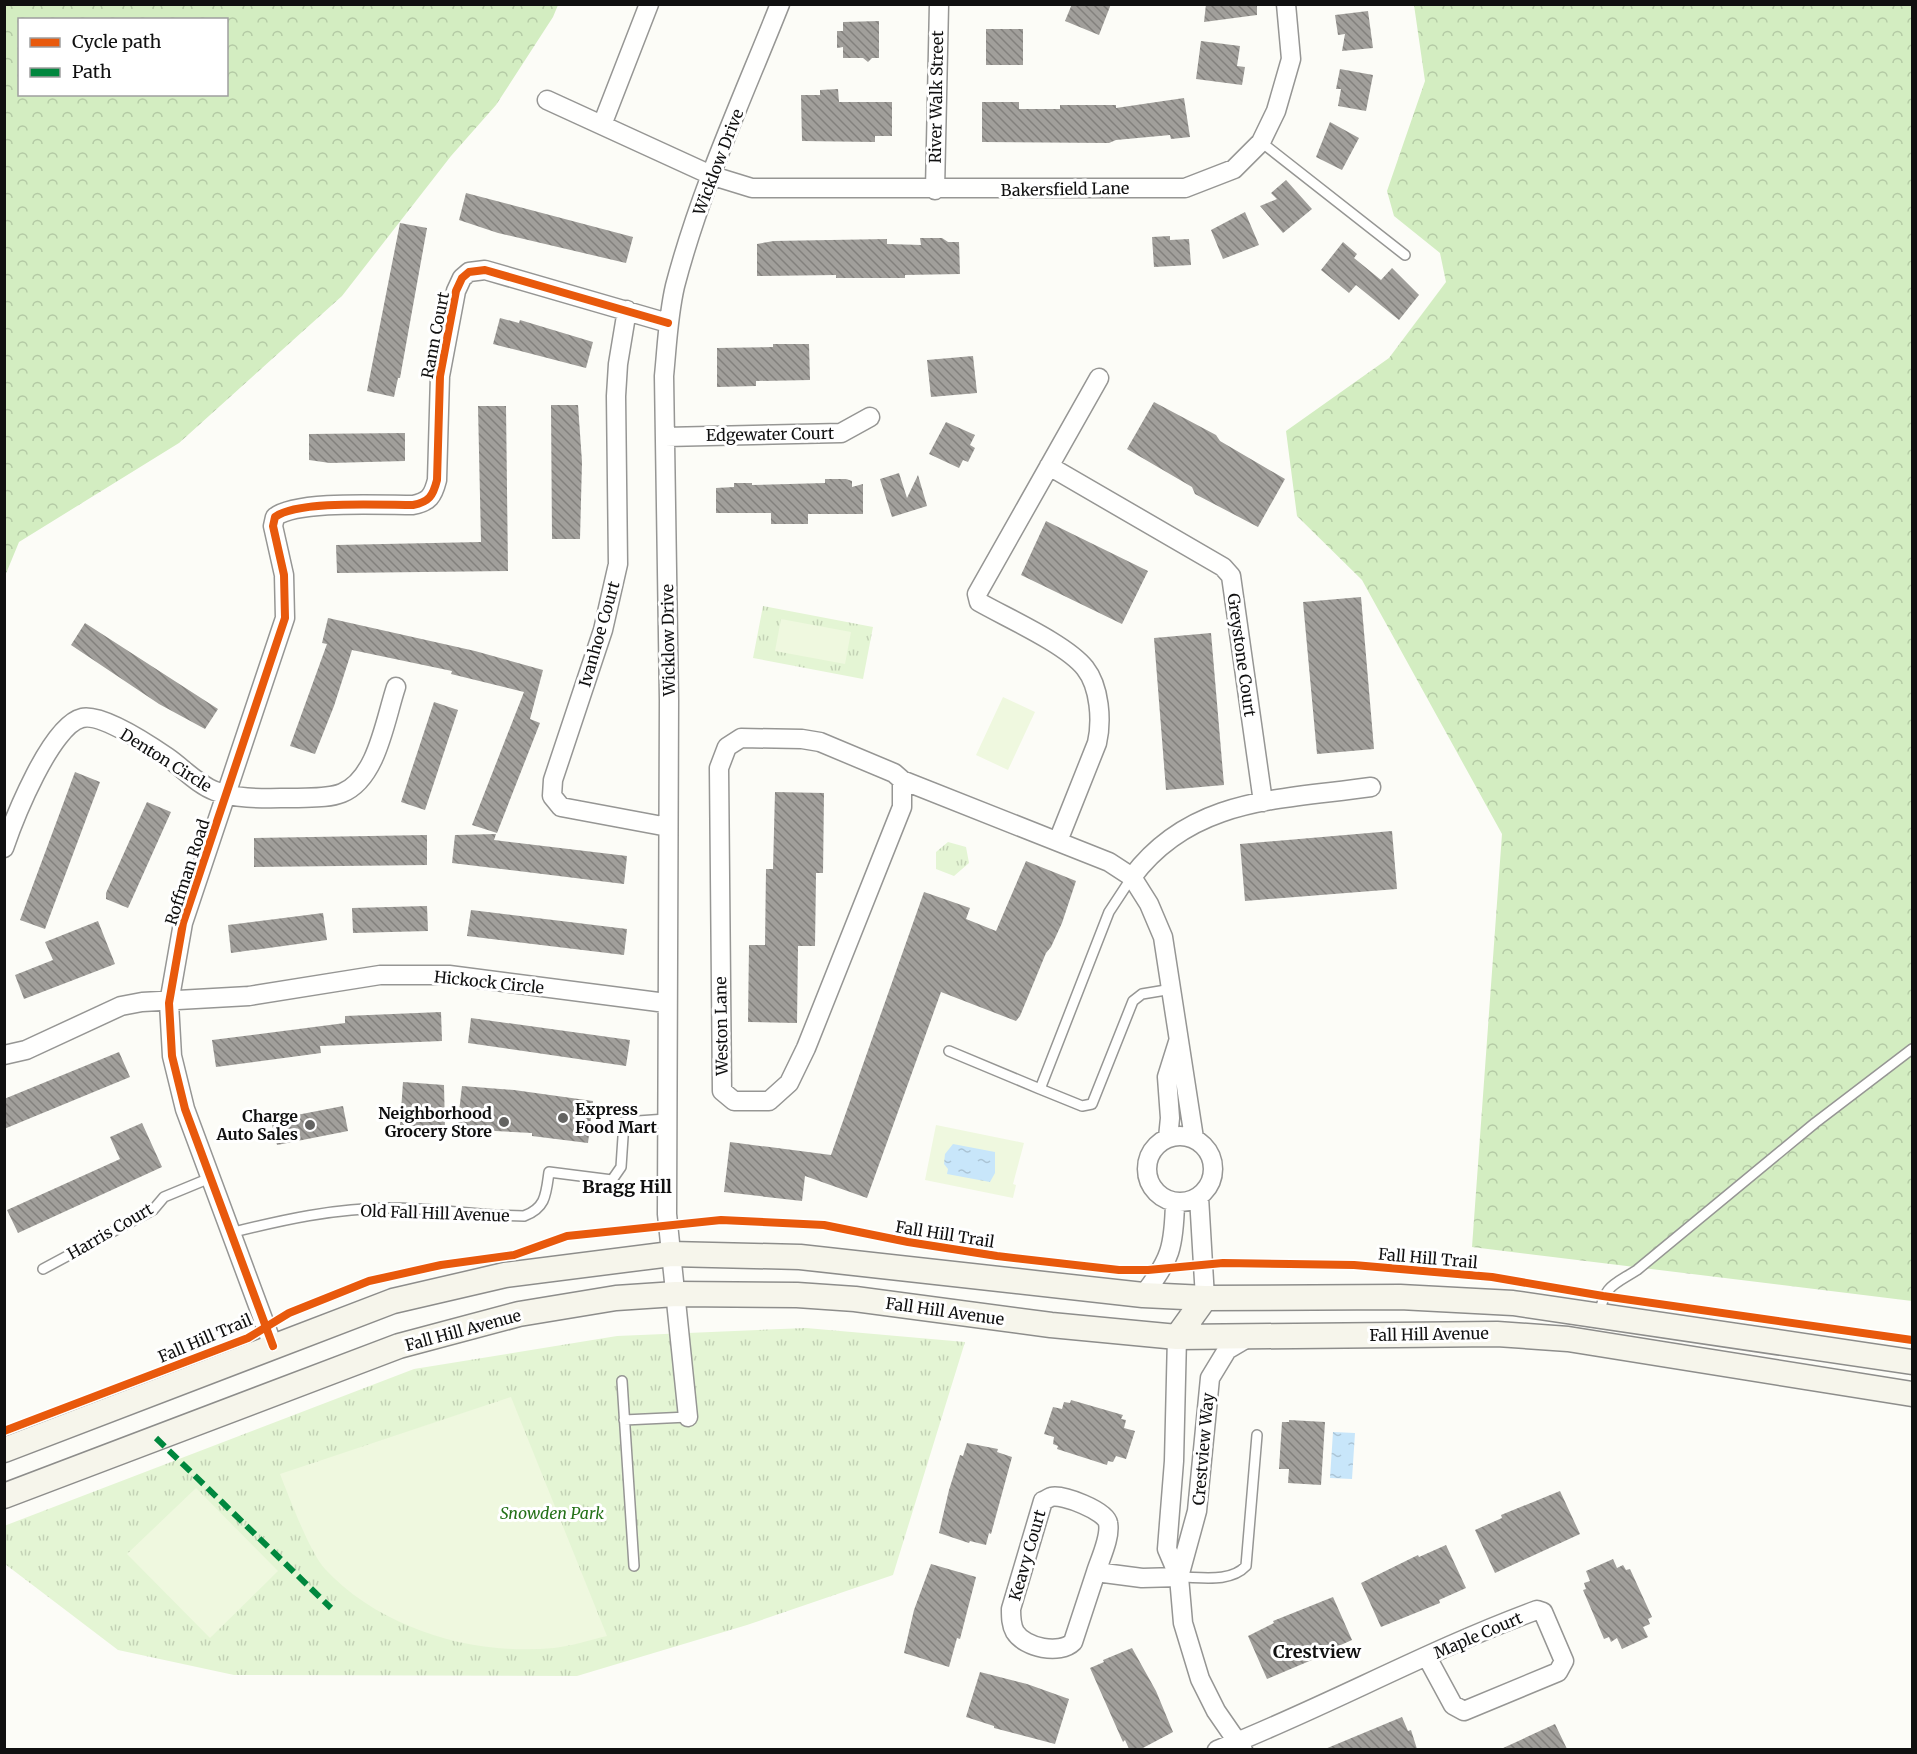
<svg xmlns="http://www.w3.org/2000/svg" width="1917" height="1754" font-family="Merriweather,serif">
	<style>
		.forest { fill: url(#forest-crowns); fill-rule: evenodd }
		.park { fill: url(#park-tufts) }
		.pitch { fill: #eff8df }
		.water { fill: url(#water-ripples) }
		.building { fill: url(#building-back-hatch) }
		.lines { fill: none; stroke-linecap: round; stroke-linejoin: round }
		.service-casing { stroke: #969694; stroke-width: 12 }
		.minor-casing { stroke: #969694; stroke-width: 21 }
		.secondary-casing { stroke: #8d8d8b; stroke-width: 27 }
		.service { stroke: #fffffe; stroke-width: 9 }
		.minor { stroke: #fffffe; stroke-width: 18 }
		.secondary { stroke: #f6f5eb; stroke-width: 24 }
		.quiet { stroke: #00873e; stroke-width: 6; stroke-dasharray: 12 6; stroke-linecap: butt }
		.cycleway-casing { stroke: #fff; stroke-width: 11 }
		.cycleway { stroke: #e8590c; stroke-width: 8 }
		.poi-dot { fill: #636361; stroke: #fff; stroke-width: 2 }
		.labels { text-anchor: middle; stroke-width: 6; stroke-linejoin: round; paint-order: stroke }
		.street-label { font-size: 16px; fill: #101010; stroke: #fff }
		.poi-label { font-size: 16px; font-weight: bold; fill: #101010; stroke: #fff; text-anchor: end }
		.park-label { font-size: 16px; font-style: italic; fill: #247118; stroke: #fff }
		.neighbourhood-label { font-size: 18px; font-weight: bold; fill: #101010; stroke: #fff }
	</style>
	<defs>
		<pattern id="forest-crowns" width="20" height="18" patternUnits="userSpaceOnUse" patternTransform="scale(1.5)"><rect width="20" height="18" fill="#d3edc1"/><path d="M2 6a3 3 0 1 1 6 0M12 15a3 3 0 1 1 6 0" fill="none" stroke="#b4caa5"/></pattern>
		<pattern id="park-tufts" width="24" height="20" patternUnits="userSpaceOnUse" patternTransform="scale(1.5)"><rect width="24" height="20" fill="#e4f5d4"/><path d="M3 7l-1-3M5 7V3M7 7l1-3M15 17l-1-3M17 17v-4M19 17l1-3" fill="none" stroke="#c3d1b5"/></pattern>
		<pattern id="water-ripples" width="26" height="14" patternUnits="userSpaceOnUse" patternTransform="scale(1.5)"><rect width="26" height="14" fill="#c8e6fa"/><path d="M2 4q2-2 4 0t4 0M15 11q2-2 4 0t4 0" fill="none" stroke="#abc4d5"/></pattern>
		<pattern id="building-back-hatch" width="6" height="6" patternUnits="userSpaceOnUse" patternTransform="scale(1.5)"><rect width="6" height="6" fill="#a19f9b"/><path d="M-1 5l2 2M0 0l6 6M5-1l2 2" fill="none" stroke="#82807d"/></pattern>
	</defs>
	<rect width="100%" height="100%" fill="#fcfcf7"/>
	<path class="forest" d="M 5,4 L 558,5 L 553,17 L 496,105 L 451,156 L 342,296 L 179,443 L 19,542 L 5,576 ZM 20,20 L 226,20 L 226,94 L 20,94 Z
		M 1414,5 L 1912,5 L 1912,1301 L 1472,1247 L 1502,834 L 1362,580 L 1297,516 L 1286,431 L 1389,358 L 1446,282 L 1440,253 L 1394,216 L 1387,191 L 1425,81 Z"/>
	<path class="park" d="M 763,606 L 873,627 L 863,679 L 753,658 Z
		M 948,842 L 966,847 L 969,863 L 954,876 L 936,869 L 936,852 Z
		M 806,1328 L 965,1342 L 893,1575 L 747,1625 L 577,1676 L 234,1675 L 118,1650 L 5,1564 L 4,1526 L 414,1369 L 617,1336 Z"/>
	<path class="pitch" d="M 781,619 L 851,632 L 845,664 L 775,651 Z
		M 1003,697 L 1035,712 L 1008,770 L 976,755 Z
		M 936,1125 L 1024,1143 L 1013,1184 L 1016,1185 L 1013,1198 L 925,1180 Z
		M 511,1397 L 607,1636 C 590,1640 572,1646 554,1648 C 473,1656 381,1629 325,1569 C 310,1553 289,1497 280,1474 Z
		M 196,1488 L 278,1571 L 210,1638 L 127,1554 Z"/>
	<path class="water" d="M 953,1144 L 995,1152 L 995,1173 L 990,1182 L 947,1174 L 948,1169 L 944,1164 L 945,1154 Z
		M 1333,1432 L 1355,1433 L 1352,1479 L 1330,1478 Z"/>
	<path class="building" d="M 1072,4 L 1111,4 L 1099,35 L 1065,21 Z
		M 1206,4 L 1257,4 L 1257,15 L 1204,22 Z
		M 1368,11 L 1373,48 L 1342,51 L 1345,34 L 1338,35 L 1335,15 Z
		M 879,21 L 879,58 L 872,58 L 868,62 L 863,58 L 843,58 L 843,47 L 837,48 L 837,31 L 843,31 L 843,22 Z
		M 986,29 L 1023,29 L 1023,65 L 986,65 Z
		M 1201,41 L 1240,46 L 1237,66 L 1245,67 L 1242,85 L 1196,79 Z
		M 1340,69 L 1373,75 L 1366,111 L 1338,106 L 1341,89 L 1336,89 Z
		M 838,89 L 839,102 L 892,102 L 892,136 L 875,136 L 875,142 L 802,141 L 801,95 L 820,95 L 820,90 Z
		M 1184,98 L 1190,137 L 1171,139 L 1170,135 L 1116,140 L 1109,143 L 982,142 L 982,102 L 1019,102 L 1019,109 L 1060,109 L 1060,105 L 1116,105 L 1116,108 Z
		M 1330,122 L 1359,138 L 1342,170 L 1316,157 Z
		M 1286,180 L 1312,209 L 1283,233 L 1260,206 L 1277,199 L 1271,193 Z
		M 466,193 L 633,237 L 626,263 L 498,233 L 459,220 Z
		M 1245,212 L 1259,245 L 1223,259 L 1211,230 Z
		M 400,223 L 427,228 L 400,378 L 398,378 L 394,397 L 367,391 Z
		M 1170,236 L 1170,240 L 1189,239 L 1191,265 L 1154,267 L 1152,237 Z
		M 920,238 L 942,238 L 948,242 L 959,242 L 960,274 L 905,275 L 905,278 L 836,278 L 836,275 L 757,276 L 757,244 L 774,241 L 887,239 L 887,244 L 921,245 Z
		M 1343,242 L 1357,254 L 1354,258 L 1381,280 L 1392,268 L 1419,295 L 1399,320 L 1356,285 L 1349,293 L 1321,270 Z
		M 500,318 L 519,323 L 520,320 L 593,342 L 586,368 L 493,344 Z
		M 773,344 L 809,344 L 810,380 L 756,381 L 756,386 L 717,387 L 717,348 L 773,347 Z
		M 973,356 L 977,393 L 931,397 L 927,360 Z
		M 1154,402 L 1216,435 L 1220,441 L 1285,479 L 1258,527 L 1195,494 L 1192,487 L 1127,449 Z
		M 551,405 L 578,405 L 582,462 L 580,539 L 552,539 Z
		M 478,406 L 506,406 L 508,571 L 337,573 L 336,545 L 481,542 Z
		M 946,422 L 975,435 L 970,445 L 975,448 L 968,462 L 963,460 L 959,468 L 929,454 Z
		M 405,433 L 405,461 L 330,463 L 309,460 L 309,434 Z
		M 899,473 L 907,498 L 918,475 L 927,506 L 892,517 L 880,479 Z
		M 825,479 L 846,479 L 852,481 L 852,487 L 863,484 L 863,514 L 808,514 L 808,524 L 771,524 L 771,513 L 716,513 L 716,488 L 734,487 L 734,483 L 752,483 L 752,485 L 825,483 Z
		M 1046,521 L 1148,571 L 1122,624 L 1021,575 Z
		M 1361,597 L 1374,749 L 1317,754 L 1303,602 Z
		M 328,618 L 475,651 L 543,670 L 530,719 L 540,723 L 497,833 L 472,825 L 524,692 L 451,674 L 452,671 L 352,650 L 334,706 L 315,754 L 290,746 L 327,644 L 322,643 Z
		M 85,623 L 218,709 L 205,729 L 159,704 L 71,645 Z
		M 1211,633 L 1224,785 L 1166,790 L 1154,638 Z
		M 434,702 L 458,710 L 425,810 L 401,802 Z
		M 75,772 L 100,782 L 45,929 L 20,920 Z
		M 775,792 L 824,793 L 823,873 L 816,873 L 815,946 L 798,946 L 797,1023 L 748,1022 L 749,945 L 765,945 L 766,869 L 773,869 Z
		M 147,802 L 171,812 L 128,908 L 106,899 L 106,893 Z
		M 1392,831 L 1397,889 L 1245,901 L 1240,844 Z
		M 496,834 L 494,840 L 627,856 L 624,884 L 452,863 L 455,835 Z
		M 427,835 L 427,865 L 254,867 L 254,838 Z
		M 1026,861 L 1076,881 L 1062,923 L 1051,947 L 1046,953 L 1020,1016 L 1016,1021 L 941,992 L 867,1198 L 805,1176 L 802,1201 L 724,1192 L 730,1142 L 831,1155 L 924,892 L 970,908 L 966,919 L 996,931 Z
		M 427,906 L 428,931 L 353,933 L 352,908 Z
		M 471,910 L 627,929 L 624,955 L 467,936 Z
		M 323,913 L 327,940 L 231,953 L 228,925 Z
		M 98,921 L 115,964 L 24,999 L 15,975 L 53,960 L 45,942 Z
		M 441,1012 L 442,1041 L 320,1046 L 321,1053 L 216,1067 L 212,1040 L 345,1023 L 345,1016 Z
		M 471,1018 L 630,1040 L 626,1066 L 468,1043 Z
		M 119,1052 L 130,1077 L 4,1129 L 4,1099 Z
		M 403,1082 L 444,1085 L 445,1128 L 400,1125 Z
		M 462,1086 L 514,1090 L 593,1101 L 588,1143 L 532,1136 L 532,1133 L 457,1129 Z
		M 343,1106 L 348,1131 L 277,1145 L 271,1120 Z
		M 142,1123 L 162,1167 L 18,1233 L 7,1210 L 120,1159 L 110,1137 Z
		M 1071,1400 L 1123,1415 L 1121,1419 L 1126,1420 L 1124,1428 L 1135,1431 L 1126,1459 L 1116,1456 L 1113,1462 L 1108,1461 L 1107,1465 L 1057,1449 L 1058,1446 L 1053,1444 L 1054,1437 L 1044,1434 L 1053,1407 L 1062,1409 L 1064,1402 L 1070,1403 Z
		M 1289,1420 L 1325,1422 L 1321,1485 L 1288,1483 L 1289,1469 L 1279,1469 L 1282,1422 L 1289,1422 Z
		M 967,1443 L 998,1449 L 997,1452 L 1012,1457 L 991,1534 L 989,1533 L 986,1545 L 970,1541 L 969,1543 L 939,1533 L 949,1490 L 960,1455 L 963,1456 Z
		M 1560,1491 L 1580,1534 L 1495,1573 L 1475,1530 L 1502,1518 L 1501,1515 Z
		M 1446,1545 L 1466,1588 L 1439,1600 L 1440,1603 L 1381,1627 L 1361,1583 L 1418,1555 L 1419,1557 Z
		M 1613,1559 L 1617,1568 L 1623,1565 L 1626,1570 L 1630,1569 L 1652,1617 L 1648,1619 L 1650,1624 L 1643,1627 L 1648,1637 L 1622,1649 L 1617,1638 L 1611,1642 L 1609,1637 L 1604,1639 L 1583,1590 L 1586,1589 L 1584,1583 L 1590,1581 L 1586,1571 Z
		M 931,1564 L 976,1577 L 960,1639 L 957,1638 L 949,1667 L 904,1653 L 914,1610 Z
		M 1333,1597 L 1352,1640 L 1325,1652 L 1326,1654 L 1267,1679 L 1248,1636 L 1274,1623 L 1273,1621 Z
		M 1132,1648 L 1156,1691 L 1173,1732 L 1141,1749 L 1129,1749 L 1125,1740 L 1123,1742 L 1090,1668 L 1104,1662 L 1103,1660 Z
		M 980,1672 L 1027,1684 L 1069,1699 L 1055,1744 L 994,1728 L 994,1726 L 966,1717 Z
		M 1402,1717 L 1408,1731 L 1411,1730 L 1417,1749 L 1325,1749 Z
		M 1555,1724 L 1567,1749 L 1501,1749 Z"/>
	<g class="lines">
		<defs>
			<path id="service" d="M 1261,142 L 1405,255
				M 1132,877 L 1109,912 L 1040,1089 L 1082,1106 L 1092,1104 L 1133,1001 L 1142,994 L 1172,989
				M 949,1051 L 1040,1089
				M 230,1233 C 282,1220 335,1208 390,1208 C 434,1208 479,1216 524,1216 C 546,1208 546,1194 549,1172 L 612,1180 L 621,1167 L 624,1122 L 666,1119
				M 43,1269 L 153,1210 L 164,1197 L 210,1178
				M 1599,1315 C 1605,1285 1612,1286 1637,1270 L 1815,1123 L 1912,1049
				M 622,1381 L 634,1566
				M 624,1420 L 688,1417
				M 1179,1577 C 1201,1577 1230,1583 1246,1566 L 1257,1435"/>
			<path id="minor" d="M 547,100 L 713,176 L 752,188 L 1185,188 L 1234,169 L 1261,142 L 1276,111 L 1291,59 L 1286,4
				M 602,125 L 649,4
				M 935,190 L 939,4
				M 627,310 L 618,364 L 616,396 L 618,564 L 603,630 L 553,780 L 552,796 L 561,807 L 668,827
				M 665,437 L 841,433 L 870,417
				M 1049,466 L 1223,567 L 1231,576 L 1263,802
				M 741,738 L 802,739 L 820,742 L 894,773 L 902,780 L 902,807 L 806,1048 L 789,1083 L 769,1101 L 734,1101 L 722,1091 L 719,768 L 727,747 Z
				M 902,780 L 1109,862 L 1132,877 L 1149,904 L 1163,937 L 1194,1138
				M 1058,841 L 1097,743 C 1102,721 1100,687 1085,668 C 1066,644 1007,618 979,602 L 977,594 L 1099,378
				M 4,848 C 14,819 51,725 82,718 C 101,713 151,746 167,757 C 183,768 197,784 215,791 C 238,800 268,798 292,798 C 308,797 327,799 342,793 C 377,779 385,720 396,687
				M 1132,877 C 1192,797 1280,800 1371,787
				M 4,1055 L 26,1050 L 121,1006 L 142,1002 L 249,996 L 380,975 L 449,975 L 666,1003
				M1147 1169a33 33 0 1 1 66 0a33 33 0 1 1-66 0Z
				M 1168,1138 L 1170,1118 L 1167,1077 L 1178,1042
				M 1199,1197 L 1205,1298
				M 1143,1295 C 1171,1260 1174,1246 1175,1202
				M 1177,1337 L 1174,1461 L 1167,1549 L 1179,1577
				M 273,1346 L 185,1109 L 172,1056 L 169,1003 L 183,923 L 285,618 L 284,575 L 273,526 L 275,517 C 297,500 382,505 413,505 C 429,502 433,496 437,480 L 440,376 L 456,291 L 462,278 L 469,272 L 485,270 L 668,323
				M 688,1417 L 667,1214 L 669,700 L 664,376 C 667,346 668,316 675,286 C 700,190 743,97 780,4
				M 1096,1572 C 1100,1559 1111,1537 1108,1523 C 1106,1511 1063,1494 1051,1497 C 1050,1497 1044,1501 1043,1501 L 1011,1609 C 1011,1617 1011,1625 1015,1632 C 1025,1648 1060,1655 1073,1642 L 1096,1572 L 1142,1578 L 1179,1577
				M 1217,1750 C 1326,1707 1428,1650 1537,1610 L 1543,1612 L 1564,1661 L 1558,1672 L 1464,1711 L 1453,1705 L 1427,1657
				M 1243,1750 L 1216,1711 L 1200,1679 L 1183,1623 L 1179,1577 L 1197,1511 L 1210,1378 L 1227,1350 L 1249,1337"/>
			<path id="secondary" d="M 1177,1337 L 1205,1298
				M 4,1450 L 393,1301 L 505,1275 L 671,1254 L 800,1257 L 1143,1295 L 1205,1298 L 1400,1297 L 1513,1303 L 1912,1362
				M 4,1496 L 399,1346 L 519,1314 L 616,1298 L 676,1294 L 797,1295 L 855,1299 L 1051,1325 L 1177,1337 L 1497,1334 L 1568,1339 L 1912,1394"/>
		</defs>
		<use href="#service" class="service-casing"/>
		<use href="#minor" class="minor-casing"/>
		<use href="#secondary" class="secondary-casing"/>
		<use href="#service" class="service"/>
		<use href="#minor" class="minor"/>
		<use href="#secondary" class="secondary"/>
		<path class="quiet" d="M 156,1438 L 331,1608"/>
		<defs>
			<path id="cycleway" d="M 273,1346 L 185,1109 L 172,1056 L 169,1003 L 183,923 L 285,618 L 284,575 L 273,526 L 275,517 C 297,500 382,505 413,505 C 429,502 433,496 437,480 L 440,376 L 456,291 L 462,278 L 469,272 L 485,270 L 668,323
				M 4,1431 L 248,1338 L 289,1313 L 369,1281 L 441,1265 L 514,1255 L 567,1236 L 721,1220 L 824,1225 L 908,1242 L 997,1256 L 1119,1270 L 1148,1270 L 1223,1263 L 1290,1264 L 1354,1265 L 1492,1277 L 1603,1296 L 1912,1340"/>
		</defs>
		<use href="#cycleway" class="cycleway-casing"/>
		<use href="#cycleway" class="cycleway"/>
	</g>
	<g class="poi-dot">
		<circle cx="563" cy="1118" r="6"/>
		<circle cx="504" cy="1122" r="6"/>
		<circle cx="310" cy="1125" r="6"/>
	</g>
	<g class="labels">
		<g class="street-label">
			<text transform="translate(936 97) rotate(-89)" y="6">River Walk Street</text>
			<text transform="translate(718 162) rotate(-69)" y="6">Wicklow Drive</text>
			<text transform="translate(1065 189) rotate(-1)" y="6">Bakersfield Lane</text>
			<text transform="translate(435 335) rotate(-79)" y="6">Rann Court</text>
			<text transform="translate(770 434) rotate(-1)" y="6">Edgewater Court</text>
			<text transform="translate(599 634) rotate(-74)" y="6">Ivanhoe Court</text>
			<text transform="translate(668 640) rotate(-91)" y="6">Wicklow Drive</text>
			<text transform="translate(1242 655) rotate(82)" y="6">Greystone Court</text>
			<text transform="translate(166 760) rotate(32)" y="6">Denton Circle</text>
			<text transform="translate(187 872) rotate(-72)" y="6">Roffman Road</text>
			<text transform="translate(489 982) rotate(6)" y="6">Hickock Circle</text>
			<text transform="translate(721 1026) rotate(-91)" y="6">Weston Lane</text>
			<text transform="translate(435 1213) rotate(2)" y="6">Old Fall Hill Avenue</text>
			<text transform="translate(110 1231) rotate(-30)" y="6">Harris Court</text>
			<text transform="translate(945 1234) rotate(9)" y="6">Fall Hill Trail</text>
			<text transform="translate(1428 1258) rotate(5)" y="6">Fall Hill Trail</text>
			<text transform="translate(945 1311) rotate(8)" y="6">Fall Hill Avenue</text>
			<text transform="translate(463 1330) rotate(-15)" y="6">Fall Hill Avenue</text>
			<text transform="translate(1429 1334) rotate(-1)" y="6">Fall Hill Avenue</text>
			<text transform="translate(205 1338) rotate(-23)" y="6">Fall Hill Trail</text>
			<text transform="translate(1203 1449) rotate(-85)" y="6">Crestview Way</text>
			<text transform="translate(1027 1555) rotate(-74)" y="6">Keavy Court</text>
			<text transform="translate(1478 1635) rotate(-23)" y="6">Maple Court</text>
		</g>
		<g class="poi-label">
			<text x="575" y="1115" text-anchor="start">Express<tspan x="575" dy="18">Food Mart</tspan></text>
			<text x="492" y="1119">Neighborhood<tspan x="492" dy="18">Grocery Store</tspan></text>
			<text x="298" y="1122">Charge<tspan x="298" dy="18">Auto Sales</tspan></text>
		</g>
		<g class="park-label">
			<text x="552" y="1519">Snowden Park</text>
		</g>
		<g class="neighbourhood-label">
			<text x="627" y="1193">Bragg Hill</text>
			<text x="1317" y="1658">Crestview</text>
		</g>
	</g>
	<rect width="1917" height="1754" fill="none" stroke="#101010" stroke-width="12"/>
	<rect x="18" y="18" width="210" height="78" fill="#ffffff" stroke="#9f9f9f" stroke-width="1.5"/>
	<rect x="30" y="38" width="30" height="9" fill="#e8590c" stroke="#9f9f9f" stroke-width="1.5"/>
	<text x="72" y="48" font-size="18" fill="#101010">Cycle path</text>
	<rect x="30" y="68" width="30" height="9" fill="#00873e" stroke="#9f9f9f" stroke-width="1.5"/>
	<text x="72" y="78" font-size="18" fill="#101010">Path</text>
</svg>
